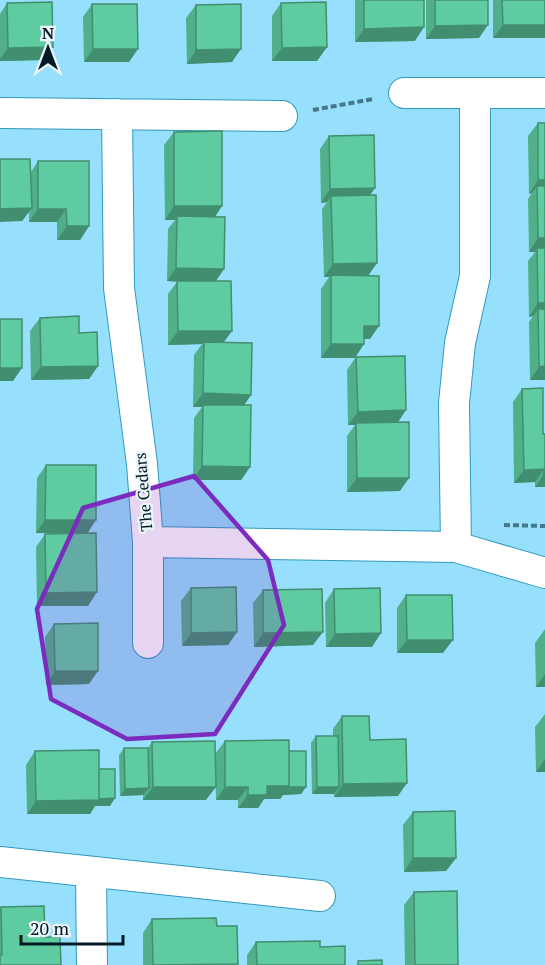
<svg xmlns="http://www.w3.org/2000/svg" width="545" height="965" font-family="'PT Serif',serif">
	<style>
		.lines { fill: none; stroke-linecap: round; stroke-linejoin: round }
		.minor-casing { stroke: #3299bc; stroke-width: 32 }
		.path { stroke: #467689; stroke-width: 4; stroke-dasharray: 6 3; stroke-linecap: butt }
		.minor { stroke: #fff; stroke-width: 30 }
		.wall { fill: #51af8a }
		.shaded-wall { fill: #428e70 }
		.building { fill: #5ecba0; stroke: #428e70; stroke-width: 1.5 }
		.marked { fill: #7b2cbf; fill-opacity: 0.2; stroke: #7b2cbf; stroke-width: 4.5; stroke-linejoin: round }
		.labels { text-anchor: middle; stroke-width: 4.5; stroke-linejoin: round; paint-order: stroke }
		.street-label { font-size: 16px; fill: #001a25; stroke: #edf6fa }
	</style>
	<rect width="100%" height="100%" fill="#96e0fd"/>
	<g class="lines">
		<defs>
			<path id="minor" d="M 404,93 L 545,93
				M 3,113 L 282,116
				M 117,114 L 119,288 L 142,464 L 148,542 L 148,643
				M 148,542 L 456,547 L 545,573
				M 456,547 L 454,403 L 460,343 L 475,276 L 475,93
				M 0,862 L 320,896
				M 91,872 L 92,965"/>
		</defs>
		<use href="#minor" class="minor-casing"/>
		<path class="path" d="M 313,110 L 373,99
			M 504,525 L 545,526"/>
		<use href="#minor" class="minor"/>
	</g>
	<path class="wall" d="M 355,0 L 424,0 L 415,41 L 355,42 Z
		M 426,0 L 488,0 L 479,38 L 426,39 Z
		M 493,0 L 545,0 L 493,38 Z
		M 7,3 L 53,47 L 44,60 L 0,61 L 0,14 Z
		M 281,3 L 327,47 L 317,61 L 272,61 L 272,16 Z
		M 92,4 L 129,62 L 84,62 L 83,17 Z
		M 196,5 L 232,62 L 187,64 L 186,18 Z
		M 538,123 L 545,380 L 530,380 L 529,322 L 533,316 L 529,317 L 528,261 L 535,252 L 529,252 L 528,199 L 532,193 L 529,194 L 528,136 Z
		M 174,132 L 222,206 L 215,217 L 224,269 L 216,281 L 232,331 L 223,343 L 251,395 L 244,405 L 250,467 L 241,480 L 193,480 L 194,418 L 202,407 L 193,407 L 194,355 L 202,344 L 168,345 L 168,294 L 177,282 L 167,281 L 168,229 L 175,220 L 165,220 L 164,145 Z
		M 329,136 L 370,195 L 368,276 L 370,339 L 364,339 L 355,358 L 321,358 L 321,289 L 329,277 L 324,277 L 322,209 L 327,202 L 321,203 L 320,149 Z
		M 38,161 L 89,226 L 80,240 L 57,240 L 57,222 L 29,222 L 29,212 L 22,221 L 31,172 Z
		M 40,318 L 79,333 L 98,366 L 89,379 L 31,380 L 30,331 Z
		M 356,357 L 398,423 L 400,491 L 347,492 L 347,436 L 355,425 L 348,425 L 347,370 Z
		M 522,389 L 543,434 L 545,434 L 545,487 L 535,487 L 535,482 L 514,483 L 513,402 Z
		M 46,465 L 87,533 L 88,606 L 37,606 L 36,547 L 45,534 L 59,533 L 36,533 L 37,478 Z
		M 191,588 L 237,632 L 228,645 L 182,646 L 181,601 Z
		M 334,589 L 372,647 L 326,647 L 325,603 Z
		M 263,590 L 313,645 L 254,647 L 253,603 Z
		M 406,595 L 443,653 L 397,653 L 397,608 Z
		M 54,624 L 89,684 L 46,685 L 45,637 Z
		M 545,629 L 545,687 L 536,687 L 535,643 Z
		M 545,714 L 545,772 L 536,772 L 535,727 Z
		M 342,716 L 370,740 L 398,796 L 334,797 L 334,794 L 312,794 L 311,743 L 316,736 L 333,736 L 333,729 Z
		M 225,741 L 289,751 L 306,787 L 301,794 L 283,795 L 280,799 L 264,799 L 258,808 L 238,808 L 238,800 L 216,800 L 215,754 Z
		M 152,742 L 206,800 L 143,800 L 143,795 L 120,796 L 119,755 L 124,748 L 148,748 Z
		M 35,751 L 99,769 L 110,806 L 95,806 L 90,814 L 27,814 L 26,765 Z
		M 413,812 L 456,858 L 446,871 L 404,872 L 403,825 Z
		M 414,892 L 458,965 L 405,965 L 404,905 Z
		M 1,907 L 45,937 L 0,965 L 0,909 Z
		M 152,919 L 217,926 L 238,965 L 143,965 L 143,933 Z
		M 256,942 L 320,947 L 345,965 L 247,965 L 247,955 Z"/>
	<path class="shaded-wall" d="M 488,25 L 479,38 L 426,39 L 435,26 Z
		M 503,25 L 545,25 L 545,38 L 493,38 Z
		M 424,27 L 415,41 L 355,42 L 364,29 Z
		M 53,47 L 44,60 L 0,61 L 0,59 L 8,48 Z
		M 327,47 L 317,61 L 272,61 L 282,48 Z
		M 93,49 L 138,49 L 129,62 L 84,62 Z
		M 241,49 L 232,62 L 187,64 L 196,50 Z
		M 538,180 L 545,180 L 545,193 L 537,186 L 532,193 L 529,194 Z
		M 375,188 L 366,201 L 331,196 L 327,202 L 321,203 L 330,189 Z
		M 174,206 L 222,206 L 213,219 L 177,216 L 175,220 L 165,220 Z
		M 32,208 L 22,221 L 0,222 L 0,209 Z
		M 38,209 L 66,209 L 57,222 L 29,222 Z
		M 67,226 L 89,226 L 80,240 L 57,240 Z
		M 538,238 L 545,238 L 545,251 L 537,248 L 535,252 L 529,252 Z
		M 377,263 L 368,276 L 331,275 L 329,277 L 324,277 L 333,264 Z
		M 176,268 L 224,269 L 215,282 L 167,281 Z
		M 538,303 L 545,303 L 545,316 L 538,309 L 533,316 L 529,317 Z
		M 364,326 L 379,326 L 370,339 L 355,339 Z
		M 178,331 L 232,331 L 222,344 L 204,342 L 202,344 L 168,345 Z
		M 331,344 L 364,344 L 355,358 L 321,358 Z
		M 98,366 L 89,379 L 31,380 L 41,367 Z
		M 545,366 L 545,380 L 530,380 L 539,367 Z
		M 0,368 L 22,368 L 13,381 L 0,381 Z
		M 203,393 L 251,395 L 242,408 L 203,405 L 202,407 L 193,407 Z
		M 406,410 L 397,424 L 356,423 L 355,425 L 348,425 L 358,412 Z
		M 202,466 L 250,467 L 241,480 L 193,480 Z
		M 544,469 L 535,482 L 514,483 L 524,470 Z
		M 544,474 L 545,474 L 545,487 L 535,487 Z
		M 357,478 L 409,478 L 400,491 L 347,492 Z
		M 45,520 L 96,520 L 87,534 L 36,533 Z
		M 97,592 L 88,606 L 37,606 L 46,593 Z
		M 237,632 L 228,645 L 182,646 L 191,633 Z
		M 323,632 L 313,645 L 254,647 L 263,633 Z
		M 381,633 L 372,647 L 326,647 L 335,634 Z
		M 407,640 L 453,640 L 443,653 L 397,653 Z
		M 55,671 L 98,671 L 89,684 L 46,685 Z
		M 545,674 L 545,687 L 536,687 Z
		M 545,759 L 545,772 L 536,772 Z
		M 407,783 L 398,796 L 334,797 L 343,784 Z
		M 267,786 L 289,786 L 306,787 L 301,794 L 283,795 L 280,799 L 264,799 L 258,808 L 238,808 L 248,795 Z
		M 153,787 L 216,787 L 206,800 L 143,800 Z
		M 225,787 L 248,787 L 238,800 L 216,800 Z
		M 317,787 L 339,787 L 334,794 L 312,794 Z
		M 149,788 L 143,795 L 120,796 L 125,789 Z
		M 115,798 L 110,806 L 95,806 L 90,814 L 27,814 L 36,801 Z
		M 413,858 L 456,858 L 446,871 L 404,872 Z"/>
	<path class="building" d="M 364,0 L 424,0 L 424,27 L 364,29 Z
		M 435,0 L 488,0 L 488,25 L 435,26 Z
		M 502,0 L 545,0 L 545,25 L 503,25 Z
		M 52,2 L 53,47 L 8,48 L 7,3 Z
		M 326,2 L 327,47 L 282,48 L 281,3 Z
		M 92,4 L 137,4 L 138,49 L 93,49 Z
		M 241,4 L 241,49 L 196,50 L 196,5 Z
		M 538,123 L 545,123 L 545,180 L 538,180 Z
		M 222,131 L 222,206 L 174,206 L 174,132 Z
		M 374,135 L 375,188 L 330,189 L 329,136 Z
		M 0,159 L 30,159 L 32,208 L 0,209 Z
		M 38,161 L 89,161 L 89,226 L 67,226 L 66,209 L 38,209 Z
		M 537,186 L 545,186 L 545,238 L 538,238 Z
		M 376,195 L 377,263 L 333,264 L 331,196 Z
		M 177,216 L 225,217 L 224,269 L 176,268 Z
		M 537,248 L 545,248 L 545,303 L 538,303 Z
		M 331,275 L 379,276 L 379,326 L 364,326 L 364,344 L 331,344 Z
		M 177,281 L 231,281 L 232,331 L 178,331 Z
		M 538,309 L 545,309 L 545,366 L 539,367 Z
		M 79,316 L 79,333 L 97,332 L 98,366 L 41,367 L 40,318 Z
		M 0,319 L 22,319 L 22,368 L 0,368 Z
		M 204,342 L 252,343 L 251,395 L 203,393 Z
		M 405,356 L 406,410 L 358,412 L 356,357 Z
		M 543,388 L 543,434 L 545,434 L 545,474 L 544,474 L 544,469 L 524,470 L 522,389 Z
		M 203,405 L 251,405 L 250,467 L 202,466 Z
		M 409,422 L 409,478 L 357,478 L 356,423 Z
		M 46,465 L 96,465 L 96,520 L 45,520 Z
		M 96,533 L 97,592 L 46,593 L 45,534 Z
		M 236,587 L 237,632 L 191,633 L 191,588 Z
		M 380,588 L 381,633 L 335,634 L 334,589 Z
		M 322,589 L 323,632 L 263,633 L 263,590 Z
		M 406,595 L 452,595 L 453,640 L 407,640 Z
		M 98,623 L 98,671 L 55,671 L 54,624 Z
		M 342,716 L 369,716 L 370,740 L 406,739 L 407,783 L 343,784 Z
		M 316,736 L 338,736 L 339,787 L 317,787 Z
		M 289,740 L 289,786 L 267,786 L 267,795 L 248,795 L 248,787 L 225,787 L 225,741 Z
		M 215,741 L 216,787 L 153,787 L 152,742 Z
		M 124,748 L 148,748 L 149,788 L 125,789 Z
		M 99,750 L 99,800 L 36,801 L 35,751 Z
		M 289,751 L 306,751 L 306,787 L 288,787 L 289,786 Z
		M 99,769 L 115,769 L 115,798 L 99,799 Z
		M 455,811 L 456,858 L 413,858 L 413,812 Z
		M 457,891 L 458,965 L 415,965 L 414,892 Z
		M 44,906 L 45,937 L 60,937 L 61,965 L 0,965 L 0,955 L 2,955 L 1,907 Z
		M 216,918 L 217,926 L 237,926 L 238,964 L 153,965 L 152,919 Z
		M 320,941 L 320,947 L 345,946 L 345,965 L 257,965 L 256,942 Z
		M 382,960 L 382,965 L 358,965 L 358,961 Z"/>
	<path class="marked" d="M 194,476 L 268,560 L 284,625 L 215,734 L 127,739 L 51,699 L 37,609 L 83,508 Z"/>
	<g class="labels">
		<g class="street-label">
			<text transform="translate(143 492) rotate(-95)" y="6">The Cedars</text>
		</g>
	</g>
	<g transform="translate(48 48)" stroke="#edf6fa" stroke-width="4.5" paint-order="stroke">
	<path d="M0-4.5L10 22L0 15L-10 22Z" fill="#001a25"/>
	<text y="-9" font-size="16" font-weight="bold" text-anchor="middle" fill="#001a25">N</text>
	</g>
	<path d="M21 935v9h102v-9" fill="none" stroke="#001a25" stroke-width="3"/>
	<text x="30" y="935" font-size="18" fill="#001a25" stroke="#edf6fa" stroke-width="4.5" paint-order="stroke">20 m</text>
</svg>
